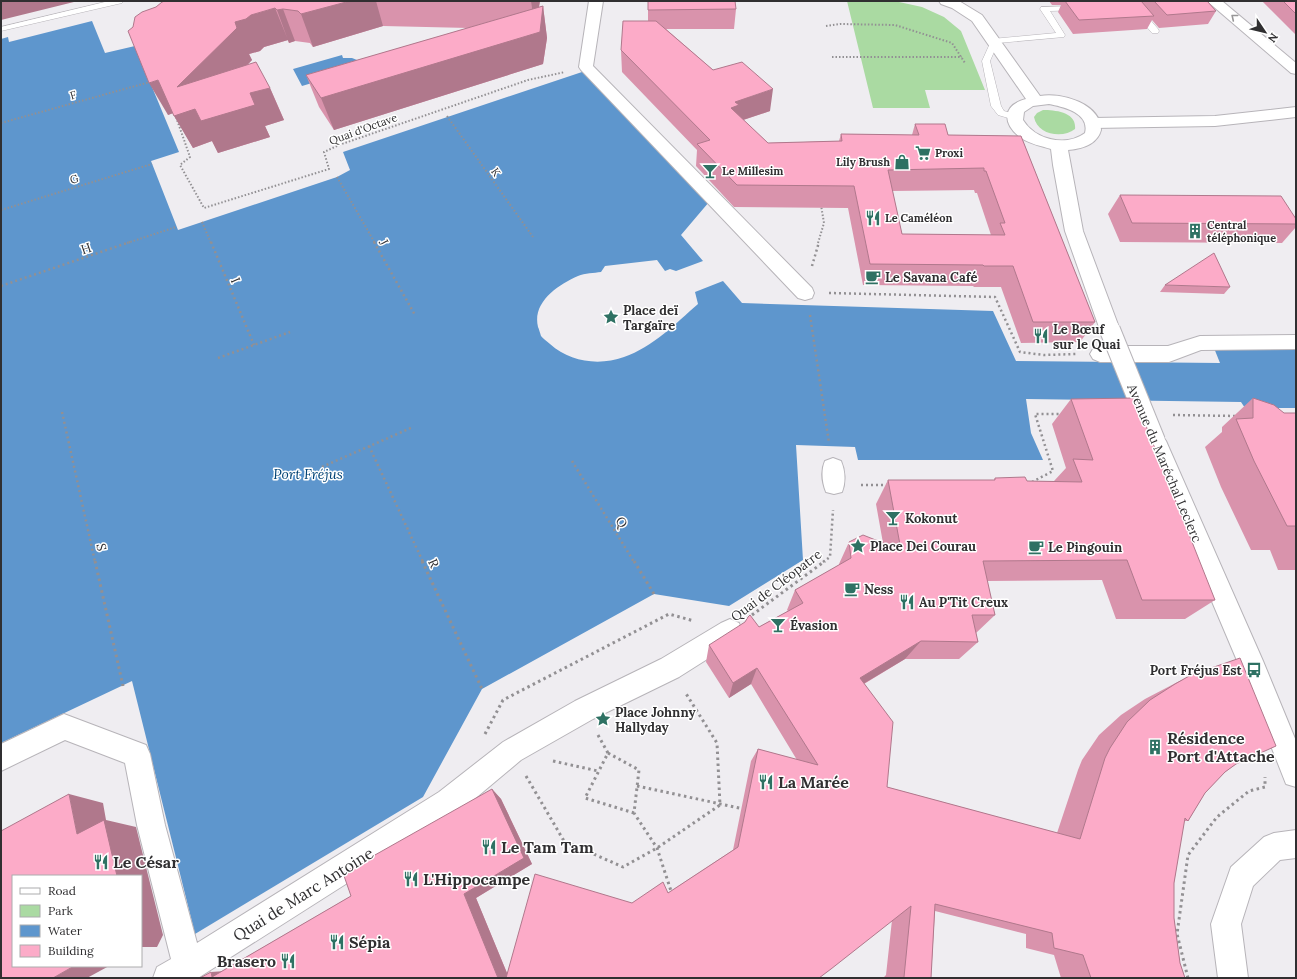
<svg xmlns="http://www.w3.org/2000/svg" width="1297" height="979" font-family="Lora,serif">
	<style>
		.green { fill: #aadaa2 }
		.water { fill: #5e96cd }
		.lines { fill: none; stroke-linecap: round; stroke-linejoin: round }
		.lane-casing { stroke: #b7b4b9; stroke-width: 1 }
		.street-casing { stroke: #b7b4b9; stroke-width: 2 }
		.secondary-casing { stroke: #b7b4b9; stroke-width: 2 }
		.path-far2 { stroke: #929093; stroke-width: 2; stroke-dasharray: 1.5 2; stroke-linecap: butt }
		.path-far1 { stroke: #929093; stroke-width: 2.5; stroke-dasharray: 2 3; stroke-linecap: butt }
		.path { stroke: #929093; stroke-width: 3; stroke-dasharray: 2.5 3.5; stroke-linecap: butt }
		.lane { fill: #fff; fill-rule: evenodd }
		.street { fill: #fff; fill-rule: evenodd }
		.secondary { fill: #fff; fill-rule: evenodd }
		.secondary-bridge-casing { stroke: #b7b4b9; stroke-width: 22; stroke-linecap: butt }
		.secondary-bridge { stroke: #fff; stroke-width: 20 }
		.wall { fill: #d993ac; fill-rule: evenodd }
		.shaded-wall { fill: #b0788c }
		.building { fill: #fcabc8; stroke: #b0788c; fill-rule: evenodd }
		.oneway { stroke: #989798 }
		.labels { text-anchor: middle; stroke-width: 3; stroke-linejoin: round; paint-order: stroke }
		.far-street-label { font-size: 11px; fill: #302f31; stroke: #fff }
		.far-poi-label { font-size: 11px; font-weight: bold; fill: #302f31; stroke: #fff; text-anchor: start }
		.street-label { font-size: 13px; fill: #302f31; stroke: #fff }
		.poi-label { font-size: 13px; font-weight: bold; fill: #302f31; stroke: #fff; text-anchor: start }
		.water-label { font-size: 14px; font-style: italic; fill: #004275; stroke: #fff }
		.near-poi-label { font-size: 16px; font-weight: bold; fill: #302f31; stroke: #fff; text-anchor: start }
		.near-street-label { font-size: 16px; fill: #302f31; stroke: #fff }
	</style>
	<rect width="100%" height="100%" fill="#efedf1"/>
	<path class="green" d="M 847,1 L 899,2 L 922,7 L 944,17 L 961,31 L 985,90 L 925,90 L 930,108 L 873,108 Z
		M 1043,110 C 1055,110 1077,112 1075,129 C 1063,139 1037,135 1034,117 L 1037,113 Z"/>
	<path class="water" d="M 92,21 L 105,53 L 135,46 L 179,152 L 151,161 L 178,230 L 337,177 L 350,170 L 343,152 L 585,71 L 709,202 L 681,235 L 703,261 L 676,271 L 670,269 L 665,271 L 657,260 L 605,266 L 601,272 C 594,273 585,273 578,276 C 558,285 532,302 538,327 C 539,329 540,333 541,336 C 543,339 547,341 550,344 C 570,362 599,366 624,357 C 653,347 675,324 698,304 L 695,292 L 723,281 L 742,303 L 993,311 L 1016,361 L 1220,363 L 1214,348 L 1296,348 L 1296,408 L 1245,408 L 1241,402 L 1026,399 L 1031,433 L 1043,460 L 858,460 L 855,447 L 796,445 L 803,560 L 729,606 L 654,594 L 482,689 L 423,797 L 195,934 L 132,681 L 1,743 L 1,39 L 8,37 L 9,42 Z
		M 342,55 L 343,58 L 352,58 L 357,60 L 352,71 L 302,86 L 293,69 Z"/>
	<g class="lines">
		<defs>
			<path id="lane" d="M 109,1 L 123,1 L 122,3 L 1,31 L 1,27 Z
				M 1077,6 L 1081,8 L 1080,10 L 1050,11 L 1065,35 L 1064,37 L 998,43 L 990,61 L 1001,106 L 1004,111 L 1018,115 L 1020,117 L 1015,120 L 998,115 L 991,106 L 982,61 L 992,39 L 1056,33 L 1040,9 L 1041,7 Z
				M 1135,9 L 1141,9 L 1158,29 L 1159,31 L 1158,33 L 1152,33 L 1135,13 Z"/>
			<path id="street" d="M 589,1 L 603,1 L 593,66 L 812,288 L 814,293 L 812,298 L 805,300 L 798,298 L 581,70 L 579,67 Z
				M 1207,1 L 1222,1 L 1296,63 L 1296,74 L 1291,73 Z
				M 1296,107 L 1296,117 L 1215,126 L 1093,128 L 1087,126 L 1085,123 L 1087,120 L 1093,118 L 1215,116 Z
				M 1296,335 L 1296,349 L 1201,350 L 1169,362 L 1100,362 L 1093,359 L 1090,354 L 1093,349 L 1100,346 L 1168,346 L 1200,336 Z
				M 833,458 L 841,461 C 845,470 846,482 842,492 L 834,494 L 826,492 C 822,482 821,470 825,461 Z
				M 730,619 L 739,623 L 742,631 L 739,639 L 679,677 L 593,719 L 521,760 L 459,812 L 198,978 L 153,978 L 157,967 L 171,959 L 137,825 L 125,763 L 65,740 L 1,771 L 1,744 L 64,714 L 146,745 L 150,754 L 165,825 L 197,943 L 439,792 L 503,742 L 575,701 L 661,659 L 721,623 Z"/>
			<path id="secondary" d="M 939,1 L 959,1 L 982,15 L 1040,96 C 1062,92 1101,104 1101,130 C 1097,145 1081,149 1068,150 L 1083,231 L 1120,330 L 1117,335 L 1110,337 L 1103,335 L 1100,330 L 1065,231 L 1053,165 L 1051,149 C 1041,146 1030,144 1021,138 C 1002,124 1002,105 1026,99 L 972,21 L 952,8 L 941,4 ZM 1049,104 C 1064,107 1090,113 1085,133 C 1066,147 1035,140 1023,120 L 1024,112 L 1033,106 Z
				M 1155,432 L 1162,435 L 1166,441 L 1263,661 L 1296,741 L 1296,787 L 1286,784 L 1241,670 L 1144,441 L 1148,435 Z
				M 1296,830 L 1296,858 L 1280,860 L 1253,886 L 1241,924 L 1248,978 L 1218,978 L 1211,924 L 1231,867 L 1264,837 L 1274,833 Z"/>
		</defs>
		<use href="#lane" class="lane-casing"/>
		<use href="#street" class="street-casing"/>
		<use href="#secondary" class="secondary-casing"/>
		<path class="path-far2" d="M 826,26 L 840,24 L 895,25 L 952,43 L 965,63
			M 832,57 L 962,57
			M 447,116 L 533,237
			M 176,117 L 190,157 L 180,165 L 204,208 L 329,169 L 324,152 L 339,145 L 528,80 L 565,72
			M 1,123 L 150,82
			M 337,177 L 375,243
			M 1,210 L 152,164
			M 202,222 L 211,243
			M 127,243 L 176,227
			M 818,243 L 824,223 L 821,205"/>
		<path class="path-far1" d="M 211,242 L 254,345
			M 374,242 L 415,315
			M 812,266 L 819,242
			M 1,286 L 130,242
			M 829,293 L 995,297 L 1020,352 L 1044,355 L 1077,354
			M 810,315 L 829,443
			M 218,358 L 290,332
			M 62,412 L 95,562
			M 1173,415 L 1236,416
			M 369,446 L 423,562
			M 572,461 L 634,562
			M 322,467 L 413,427
			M 1032,482 L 1053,471 L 1035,414 L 1062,414
			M 861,485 L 888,485
			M 823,562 L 830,557 L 833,510"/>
		<path class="path" d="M 95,561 L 123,686
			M 422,561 L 482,689
			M 634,561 L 654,594
			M 752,615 L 825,561
			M 485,734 L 503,700 L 669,614 L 694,621
			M 598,735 L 608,753 L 585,798 L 634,813
			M 608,753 L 639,770 L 634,813 L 657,848 L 672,894
			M 553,761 L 598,771
			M 526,776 L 564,841 L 623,867 L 657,848 L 720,805 L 717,743 L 685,692
			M 637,786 L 744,809
			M 1188,978 L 1177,934 L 1188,855 L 1217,817 L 1249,791 L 1265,787 L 1265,777"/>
		<use href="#lane" class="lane"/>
		<use href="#street" class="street"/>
		<use href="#secondary" class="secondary"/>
		<defs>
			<path id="secondary-bridge" d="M 1110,330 L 1155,441"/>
		</defs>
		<use href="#secondary-bridge" class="secondary-bridge-casing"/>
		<use href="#secondary-bridge" class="secondary-bridge"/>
	</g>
	<path class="wall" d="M 165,1 L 540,1 L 539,7 L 543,6 L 547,38 L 543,64 L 334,130 L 319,107 L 306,75 L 469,28 L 383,26 L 313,47 L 310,43 L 295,41 L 289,43 L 288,40 L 264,47 L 260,51 L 249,54 L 252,60 L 247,65 L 270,88 L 284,120 L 265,126 L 270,137 L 218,153 L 212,141 L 193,148 L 173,113 L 168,115 L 156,7 Z
		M 648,1 L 736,9 L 734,29 L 666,29 L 713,70 L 770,111 L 743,120 L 768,143 L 839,141 L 841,134 L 912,135 L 915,124 L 948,135 L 1021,136 L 1095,322 L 1080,342 L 1021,343 L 1001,287 L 974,287 L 973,286 L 863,285 L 848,208 L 734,207 L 696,166 L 697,150 L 622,72 L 621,50 L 648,21 ZM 974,190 L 975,193 L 977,193 L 991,235 L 902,234 L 892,191 Z
		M 1049,1 L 1207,1 L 1216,11 L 1208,24 L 1159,28 L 1152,20 L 1147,29 L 1073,34 L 1058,12 L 1061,5 L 1052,5 Z
		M 1262,1 L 1296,1 L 1296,35 Z
		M 1120,195 L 1296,219 L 1296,227 L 1282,243 L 1120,242 L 1108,214 Z
		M 1165,285 L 1230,287 L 1224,294 L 1160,292 Z
		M 1253,398 L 1284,413 L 1296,413 L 1296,570 L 1278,570 L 1270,550 L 1251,550 L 1221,487 L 1205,447 L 1222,432 L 1222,427 Z
		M 1071,399 L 1215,600 L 1185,619 L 1116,619 L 1102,580 L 987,581 L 995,615 L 976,633 L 978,642 L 959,659 L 905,659 L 864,684 L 887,787 L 1057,833 L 1078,770 L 1082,760 L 1099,735 L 1121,715 L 1145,699 L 1191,675 L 1236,764 L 1225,772 L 1205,793 L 1188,821 L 1184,821 L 1174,883 L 1174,918 L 1180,963 L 1185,978 L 1061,978 L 1054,955 L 1026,948 L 1026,934 L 935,911 L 931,978 L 883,978 L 886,975 L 892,920 L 819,978 L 222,971 L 351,896 L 492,789 L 501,799 L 532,864 L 476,898 L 507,973 L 632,903 L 668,893 L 733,850 L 751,761 L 758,749 L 797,760 L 751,684 L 729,698 L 706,662 L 709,645 L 759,627 L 788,611 L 787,610 L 795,590 L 839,565 L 839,564 L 849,542 L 883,543 L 876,504 L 888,480 L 994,480 L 995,478 L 1027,481 L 1054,481 L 1066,468 L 1052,424 Z"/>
	<path class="shaded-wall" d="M 1,1 L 78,1 L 1,20 Z
		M 350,1 L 376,1 L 383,26 L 313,47 L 301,14 Z
		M 531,1 L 540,1 L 535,28 Z
		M 543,6 L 547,38 L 543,64 L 334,130 L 321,98 Z
		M 275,8 L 288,40 L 264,47 L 260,51 L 249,54 L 252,60 L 199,115 L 250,93 L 270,88 L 284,120 L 265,126 L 270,137 L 218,153 L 212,141 L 193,148 L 174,116 L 177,87 L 235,22 L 251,15 Z
		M 283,9 L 295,41 L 289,43 L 277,10 Z
		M 158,80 L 176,112 L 168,115 L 149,83 Z
		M 773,89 L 770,111 L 737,122 L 731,108 L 735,102 Z
		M 921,641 L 905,659 L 848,693 L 860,678 Z
		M 757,668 L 751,684 L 729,698 L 733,683 Z
		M 492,789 L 501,799 L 532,864 L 476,898 L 509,978 L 498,978 L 464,894 Z
		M 69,794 L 103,803 L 106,820 L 136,827 L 163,935 L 157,947 L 142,947 L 141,948 L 141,876 L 117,876 L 77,834 Z
		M 74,966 L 109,966 L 87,978 L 53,978 Z
		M 240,970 L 212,977 L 211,972 Z"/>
	<path class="building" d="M 165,1 L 350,1 L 301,14 L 298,11 L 283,9 L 277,10 L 275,8 L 251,15 L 246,19 L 235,22 L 237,28 L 177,87 L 256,62 L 270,88 L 250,93 L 255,105 L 201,121 L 195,109 L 174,116 L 158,80 L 149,83 L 128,31 L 133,27 L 135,17 L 142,12 L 156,7 L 162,2 Z
		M 648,1 L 735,1 L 736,9 L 648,10 Z
		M 1065,1 L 1141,1 L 1154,16 L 1079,20 Z
		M 1154,1 L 1207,1 L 1216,11 L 1167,15 Z
		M 1283,1 L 1296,1 L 1296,14 Z
		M 543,6 L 540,32 L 321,98 L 306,75 Z
		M 623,21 L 656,21 L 713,70 L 742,62 L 773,89 L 735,102 L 739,105 L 731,108 L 768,143 L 842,141 L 841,134 L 919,135 L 915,124 L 945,124 L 948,135 L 1021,136 L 1095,322 L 1033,322 L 1013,266 L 984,266 L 983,265 L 870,264 L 854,186 L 737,185 L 697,144 L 710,140 L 621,50 ZM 984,168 L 984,171 L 986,171 L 1005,223 L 1000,223 L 1005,235 L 902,234 L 888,170 Z
		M 1120,195 L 1281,196 L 1296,219 L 1296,224 L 1132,223 Z
		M 1214,253 L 1230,287 L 1165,285 Z
		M 1135,398 L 1215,600 L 1142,600 L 1127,560 L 983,561 L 995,615 L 972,615 L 978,642 L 921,641 L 860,678 L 893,722 L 887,787 L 1080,839 L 1105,758 L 1110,748 L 1127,722 L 1150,700 L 1175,684 L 1191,675 L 1240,658 L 1276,746 L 1236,764 L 1225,772 L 1205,793 L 1188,821 L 1185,818 L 1174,883 L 1174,918 L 1180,963 L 1185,978 L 1091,978 L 1083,955 L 1054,948 L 1052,933 L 935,904 L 931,978 L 903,978 L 904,977 L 911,906 L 831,969 L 819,978 L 506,978 L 535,874 L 632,903 L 663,882 L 668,893 L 738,847 L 758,749 L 818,765 L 757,668 L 733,683 L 709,645 L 745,622 L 748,617 L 750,615 L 759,627 L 803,603 L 795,590 L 851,558 L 849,542 L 863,535 L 901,550 L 888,480 L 995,480 L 995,478 L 1025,477 L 1027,481 L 1082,482 L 1073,459 L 1093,460 L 1071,399 Z
		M 1253,398 L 1274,405 L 1284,413 L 1296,413 L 1296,526 L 1287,526 L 1254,461 L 1236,419 L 1253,418 Z
		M 492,789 L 524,858 L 464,894 L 498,978 L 200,978 L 211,972 L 212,977 L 351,896 L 343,873 Z
		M 69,794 L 77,834 L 104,820 L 117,876 L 13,876 L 13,966 L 74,966 L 53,978 L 1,978 L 1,831 Z"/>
	<defs><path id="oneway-chevron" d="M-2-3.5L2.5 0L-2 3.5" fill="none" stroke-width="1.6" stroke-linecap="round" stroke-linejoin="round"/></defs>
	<use class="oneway" href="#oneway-chevron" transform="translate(1234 17) rotate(-141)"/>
	<defs>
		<symbol id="supermarket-bare" viewBox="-9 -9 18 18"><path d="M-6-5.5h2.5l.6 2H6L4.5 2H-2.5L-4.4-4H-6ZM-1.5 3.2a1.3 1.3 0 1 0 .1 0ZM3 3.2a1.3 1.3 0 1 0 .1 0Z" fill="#2e7163" stroke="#fff" stroke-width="2.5" paint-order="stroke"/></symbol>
		<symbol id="shop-bare" viewBox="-9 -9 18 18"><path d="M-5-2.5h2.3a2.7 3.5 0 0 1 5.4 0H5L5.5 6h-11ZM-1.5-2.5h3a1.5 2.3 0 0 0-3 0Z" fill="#2e7163" stroke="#fff" stroke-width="2.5" paint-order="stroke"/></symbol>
		<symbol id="bar-bare" viewBox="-9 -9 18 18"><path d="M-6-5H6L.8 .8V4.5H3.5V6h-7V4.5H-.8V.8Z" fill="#2e7163" stroke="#fff" stroke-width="2.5" paint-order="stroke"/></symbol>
		<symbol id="restaurant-bare" viewBox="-9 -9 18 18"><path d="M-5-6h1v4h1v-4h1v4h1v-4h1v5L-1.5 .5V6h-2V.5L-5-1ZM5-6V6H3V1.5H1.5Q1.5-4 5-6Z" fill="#2e7163" stroke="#fff" stroke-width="2.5" paint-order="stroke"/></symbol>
		<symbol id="building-bare" viewBox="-9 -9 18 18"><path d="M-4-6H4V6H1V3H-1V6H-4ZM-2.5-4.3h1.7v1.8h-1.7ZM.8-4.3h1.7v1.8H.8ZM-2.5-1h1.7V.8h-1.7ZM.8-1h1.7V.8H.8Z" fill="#2e7163" stroke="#fff" stroke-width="2.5" paint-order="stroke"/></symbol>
		<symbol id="cafe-bare" viewBox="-9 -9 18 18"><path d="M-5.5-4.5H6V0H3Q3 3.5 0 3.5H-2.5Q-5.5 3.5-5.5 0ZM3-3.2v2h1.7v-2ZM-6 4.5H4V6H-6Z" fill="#2e7163" stroke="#fff" stroke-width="2.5" paint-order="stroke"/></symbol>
		<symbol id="sight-bare" viewBox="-9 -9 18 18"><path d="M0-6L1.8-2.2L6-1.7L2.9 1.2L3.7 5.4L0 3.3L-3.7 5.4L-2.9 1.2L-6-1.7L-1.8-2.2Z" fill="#2e7163" stroke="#fff" stroke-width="2.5" paint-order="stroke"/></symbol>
		<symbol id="bus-bare" viewBox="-9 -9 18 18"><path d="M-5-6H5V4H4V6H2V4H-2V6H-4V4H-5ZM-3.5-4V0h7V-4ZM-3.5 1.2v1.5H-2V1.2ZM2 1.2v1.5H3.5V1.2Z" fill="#2e7163" stroke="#fff" stroke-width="2.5" paint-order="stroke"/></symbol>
	</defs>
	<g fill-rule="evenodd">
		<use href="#supermarket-bare" x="912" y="142" width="22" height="22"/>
		<use href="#shop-bare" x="891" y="151" width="22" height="22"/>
		<use href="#bar-bare" x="699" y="160" width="22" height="22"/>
		<use href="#restaurant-bare" x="862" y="207" width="22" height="22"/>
		<use href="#building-bare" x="1184" y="220" width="22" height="22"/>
		<use href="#cafe-bare" x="862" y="266" width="22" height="22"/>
		<use href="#sight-bare" x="600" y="306" width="22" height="22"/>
		<use href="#restaurant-bare" x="1030" y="325" width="22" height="22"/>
		<use href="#bar-bare" x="882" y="507" width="22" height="22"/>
		<use href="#sight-bare" x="847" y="535" width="22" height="22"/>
		<use href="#cafe-bare" x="1025" y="536" width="22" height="22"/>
		<use href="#cafe-bare" x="841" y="578" width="22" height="22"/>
		<use href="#restaurant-bare" x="896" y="591" width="22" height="22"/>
		<use href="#bar-bare" x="767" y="614" width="22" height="22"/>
		<use href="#bus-bare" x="1243" y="659" width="22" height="22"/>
		<use href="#sight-bare" x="592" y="708" width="22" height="22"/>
		<use href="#building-bare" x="1144" y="736" width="22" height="22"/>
		<use href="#restaurant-bare" x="755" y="771" width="22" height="22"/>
		<use href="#restaurant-bare" x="478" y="836" width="22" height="22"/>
		<use href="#restaurant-bare" x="90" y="851" width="22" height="22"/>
		<use href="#restaurant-bare" x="400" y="868" width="22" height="22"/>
		<use href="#restaurant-bare" x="326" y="931" width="22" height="22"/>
		<use href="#restaurant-bare" x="277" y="950" width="22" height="22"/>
	</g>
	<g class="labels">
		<g class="far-street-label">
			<text transform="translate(73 95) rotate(-16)" y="4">F</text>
			<text transform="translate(363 129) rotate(-20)" y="4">Quai d'Octave</text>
			<text transform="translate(496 172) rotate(55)" y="4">K</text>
			<text transform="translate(74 179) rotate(-17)" y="4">G</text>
		</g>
		<g class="far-poi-label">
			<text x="935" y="157">Proxi</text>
			<text x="890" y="166" text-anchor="end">Lily Brush</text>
			<text x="722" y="175">Le Millesim</text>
			<text x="885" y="222">Le Caméléon</text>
			<text x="1207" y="229">Central<tspan x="1207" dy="13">téléphonique</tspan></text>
		</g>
		<g class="street-label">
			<text transform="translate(384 242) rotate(61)" y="5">J</text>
			<text transform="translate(86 248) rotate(-19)" y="5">H</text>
			<text transform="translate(236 280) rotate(67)" y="5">I</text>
			<text transform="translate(1165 463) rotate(67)" y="5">Avenue du Maréchal Leclerc</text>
			<text transform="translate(622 522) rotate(58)" y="5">Q</text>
			<text transform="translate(102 547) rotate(78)" y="5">S</text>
			<text transform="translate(434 563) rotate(65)" y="5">R</text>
			<text transform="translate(776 585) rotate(-37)" y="5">Quai de Cléopatre</text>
		</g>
		<g class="poi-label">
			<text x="885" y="282">Le Savana Café</text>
			<text x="623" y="315">Place deï<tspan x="623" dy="15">Targaïre</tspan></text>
			<text x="1053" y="334">Le Bœuf<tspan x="1053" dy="15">sur le Quai</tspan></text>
			<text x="905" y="523">Kokonut</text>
			<text x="870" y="551">Place Dei Courau</text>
			<text x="1048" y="552">Le Pingouin</text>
			<text x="864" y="594">Ness</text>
			<text x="919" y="607">Au P'Tit Creux</text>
			<text x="790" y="630">Évasion</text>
			<text x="1242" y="675" text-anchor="end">Port Fréjus Est</text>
			<text x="615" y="717">Place Johnny<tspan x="615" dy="15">Hallyday</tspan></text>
		</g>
		<g class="water-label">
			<text x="308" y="479">Port Fréjus</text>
		</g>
		<g class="near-poi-label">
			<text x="1167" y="744">Résidence<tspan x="1167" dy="18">Port d'Attache</tspan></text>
			<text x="778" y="788">La Marée</text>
			<text x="501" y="853">Le Tam Tam</text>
			<text x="113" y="868">Le César</text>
			<text x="423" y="885">L'Hippocampe</text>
			<text x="349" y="948">Sépia</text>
			<text x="276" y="967" text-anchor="end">Brasero</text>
		</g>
		<g class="near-street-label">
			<text transform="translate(303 894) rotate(-32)" y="6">Quai de Marc Antoine</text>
		</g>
	</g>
	<rect width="1297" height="979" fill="none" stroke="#302f31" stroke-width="4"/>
	<rect x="12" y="875" width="130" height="92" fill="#ffffff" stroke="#acacad"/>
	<rect x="20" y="888" width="20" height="6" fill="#ffffff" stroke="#acacad"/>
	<text x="48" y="895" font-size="12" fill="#302f31">Road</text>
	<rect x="20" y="905" width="20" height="12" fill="#aadaa2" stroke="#acacad"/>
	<text x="48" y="915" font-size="12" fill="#302f31">Park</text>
	<rect x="20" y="925" width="20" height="12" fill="#5e96cd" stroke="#acacad"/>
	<text x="48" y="935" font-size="12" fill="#302f31">Water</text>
	<rect x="20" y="945" width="20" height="12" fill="#fcabc8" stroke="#acacad"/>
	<text x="48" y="955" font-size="12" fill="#302f31">Building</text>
	<g transform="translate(1265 32) rotate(125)" stroke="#ffffff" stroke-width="3" paint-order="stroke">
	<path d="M0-3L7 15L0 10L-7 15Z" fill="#302f31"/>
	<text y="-6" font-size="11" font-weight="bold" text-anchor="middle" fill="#302f31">N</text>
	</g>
</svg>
